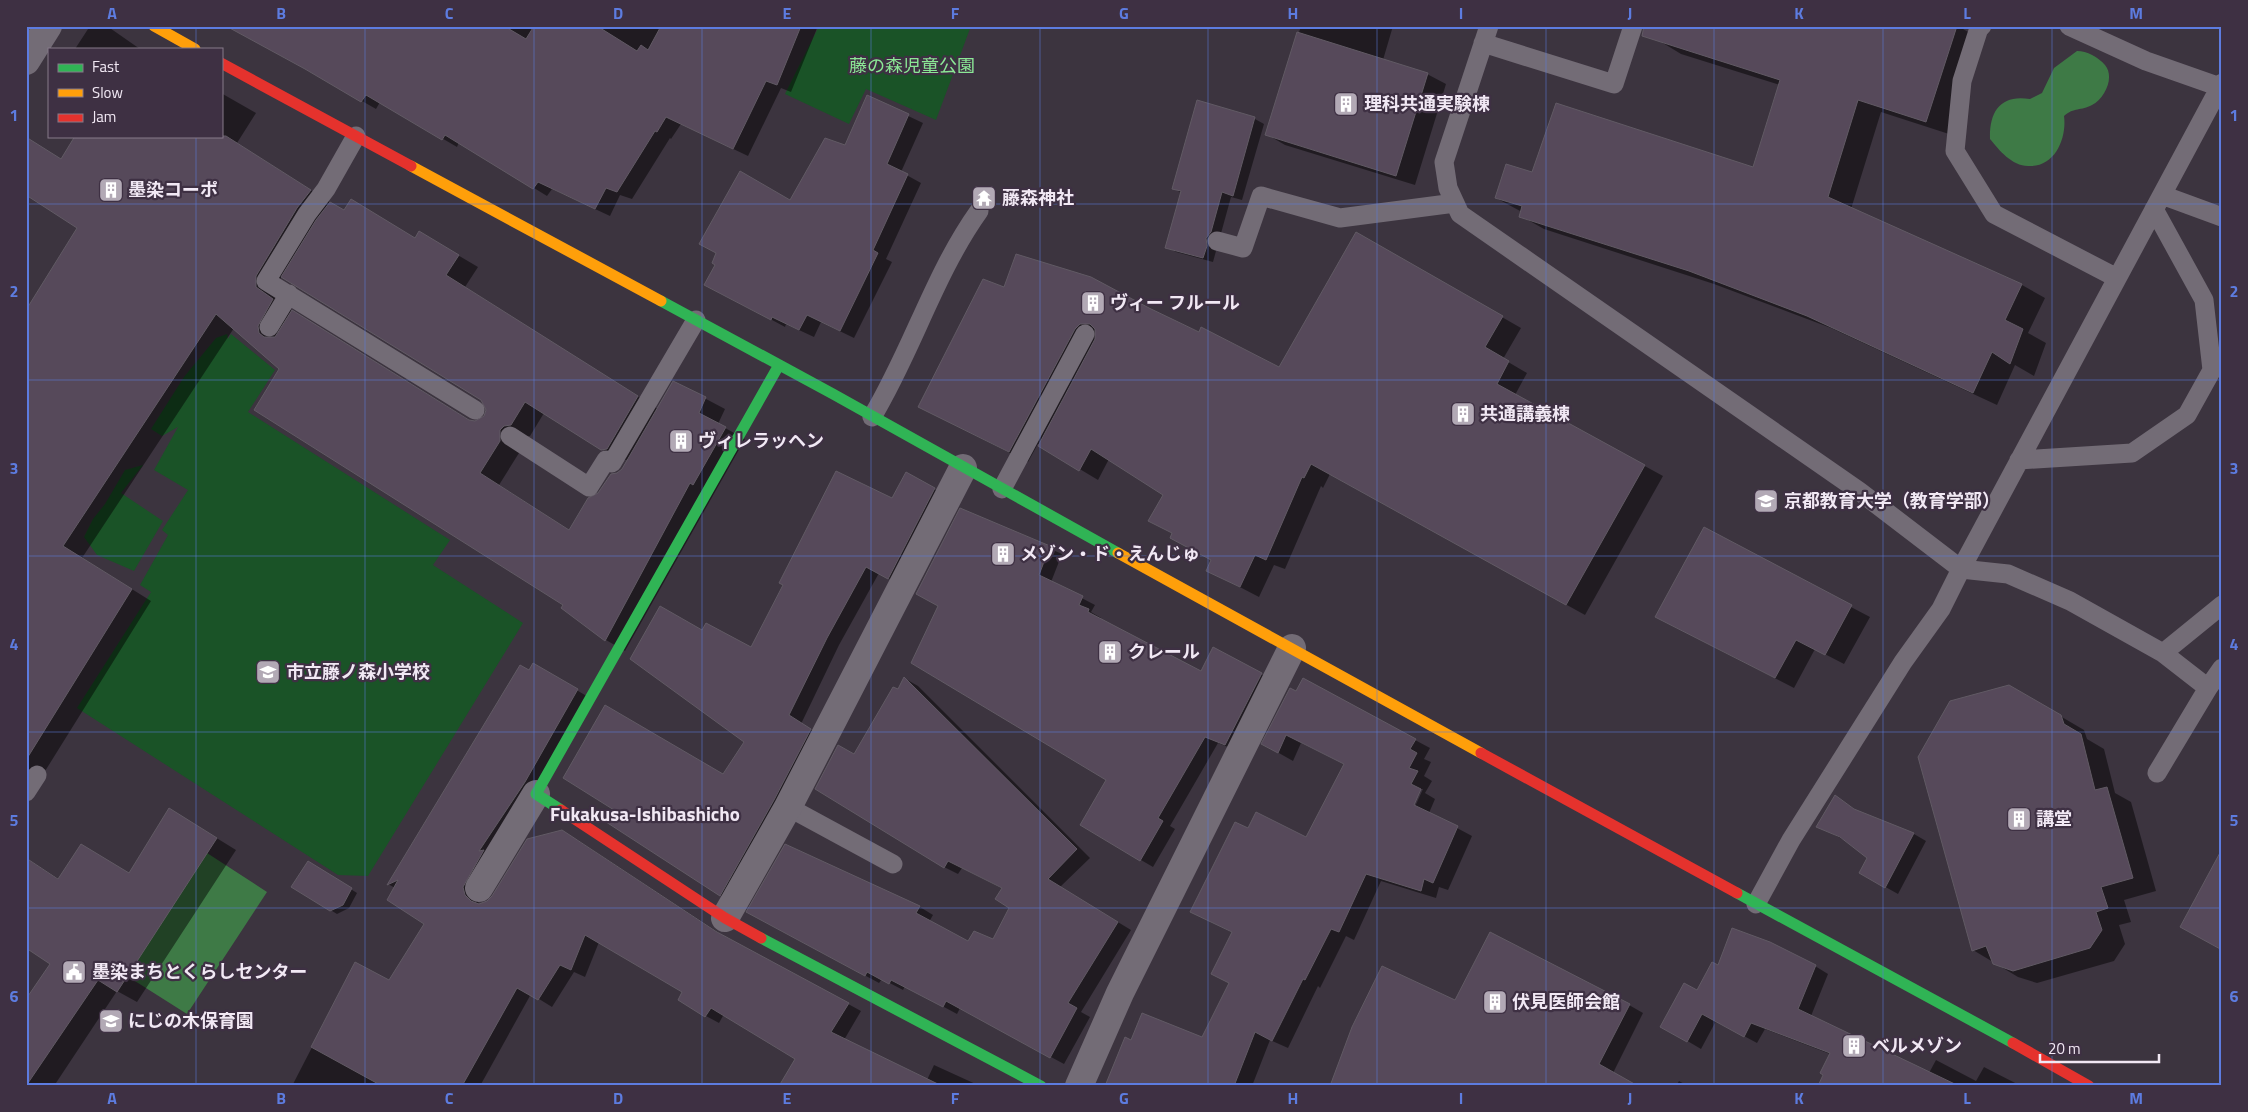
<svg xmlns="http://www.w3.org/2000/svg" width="2248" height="1112" font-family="'Titillium Web','Noto Sans JP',sans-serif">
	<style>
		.green { fill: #1a5327 }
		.water { fill: #3e7a46 }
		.shadow { fill: #0007; fill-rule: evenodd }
		.building { fill: #56495a; stroke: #615a64 }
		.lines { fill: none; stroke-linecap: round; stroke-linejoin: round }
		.lane { stroke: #736c76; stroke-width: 19 }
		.street { stroke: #736c76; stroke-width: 28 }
		.fast { stroke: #30b455; stroke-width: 11 }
		.slow { stroke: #ff9f0a; stroke-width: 11 }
		.jam { stroke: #e5322d; stroke-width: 11 }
		.grid { fill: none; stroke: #5d7ce0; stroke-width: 1; stroke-opacity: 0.55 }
		.labels { text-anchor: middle; stroke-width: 4.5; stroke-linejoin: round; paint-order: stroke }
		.park-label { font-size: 18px; fill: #8be795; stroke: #3e3043 }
		.poi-label { font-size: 18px; font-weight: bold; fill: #f1e8f4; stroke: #3e3043; text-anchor: start }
		.neighbourhood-label { font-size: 19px; font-weight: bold; fill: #f1e8f4; stroke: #3e3043 }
		.neatline { fill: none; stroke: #5d7ce0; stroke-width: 2 }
		.grid-label { font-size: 16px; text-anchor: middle; font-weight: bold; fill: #5d7ce0 }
	</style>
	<rect width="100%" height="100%" fill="#3c343f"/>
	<path class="green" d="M 819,26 L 971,26 L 936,120 L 866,89 L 849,124 L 785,94 Z
		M 227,334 L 228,339 L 231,334 L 275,370 L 248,412 L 450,540 L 433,565 L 523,623 L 368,876 L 338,875 L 77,708 L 151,592 L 140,585 L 168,535 L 162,530 L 188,490 L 154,470 L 178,427 L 162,436 L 151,429 L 184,377 L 216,338 Z
		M 143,465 L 121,493 L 163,521 L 134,571 L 97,555 L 84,537 L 93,519 L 105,504 L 125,470 Z"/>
	<path class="water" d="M 2077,51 C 2087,51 2098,57 2105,65 C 2115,77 2105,98 2092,105 C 2081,111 2074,107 2064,116 C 2067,138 2055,168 2028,166 C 2012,166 1999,150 1990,139 C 1989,111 2001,94 2030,99 L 2042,93 L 2054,68 Z
		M 207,853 L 267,892 L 187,1014 L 127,976 Z"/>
	<path class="shadow" d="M 26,26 L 48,26 L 26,58 Z
		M 90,26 L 107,26 L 140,49 L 75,49 Z
		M 231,26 L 818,26 L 791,92 L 781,88 L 748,156 L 681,124 L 671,139 L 670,138 L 632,199 L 620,195 L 610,216 L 552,189 L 547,196 L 459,142 L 457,147 L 380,102 L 376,109 Z
		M 1301,26 L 1393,26 L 1383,60 L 1427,74 L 1446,84 L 1415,185 L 1285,145 L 1266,134 Z
		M 1663,26 L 1958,26 L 1980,39 L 1949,134 L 1881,112 L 1851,209 L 2022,285 L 2045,298 L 2028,333 L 2046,343 L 2034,376 L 2015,365 L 1997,405 L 1831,328 L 1714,284 L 1544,229 L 1521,216 L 1522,212 L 1496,198 L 1533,173 L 1754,168 L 1780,85 L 1681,54 L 1658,40 Z
		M 221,93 L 256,113 L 237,143 L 345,212 L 416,239 L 439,244 L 478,267 L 465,287 L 658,409 L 674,382 L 725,409 L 718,424 L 745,439 L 625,651 L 606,640 L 234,328 L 82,558 L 151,601 L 42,776 L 26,790 L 26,312 L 79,228 L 26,138 L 62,160 L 221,136 ZM 282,276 L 482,399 L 487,411 L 485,417 L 475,423 L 471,421 L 292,311 L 276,299 L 275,287 ZM 544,413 L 621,461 L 629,459 L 623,469 L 599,494 L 570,531 L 499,485 L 519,453 L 524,437 L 530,436 Z
		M 868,97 L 923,123 L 901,172 L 921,183 L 886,259 L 892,262 L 854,338 L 821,322 L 814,337 L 786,324 L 785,327 L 720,292 L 791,201 L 845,147 Z
		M 1198,101 L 1255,119 L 1264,124 L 1242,200 L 1231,197 L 1220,237 L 1215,243 L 1216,251 L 1213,262 L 1176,252 L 1167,247 L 1181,193 L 1174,188 Z
		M 1357,234 L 1521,328 L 1503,359 L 1527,373 L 1515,395 L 1663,476 L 1585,615 L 1330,474 L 1323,488 L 1321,486 L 1285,569 L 1274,565 L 1259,597 L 1207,570 L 1212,560 L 1165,495 L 1109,459 L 1098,480 L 1038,444 L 1028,462 L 939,417 L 1005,289 L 1149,309 L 1279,368 Z
		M 906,474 L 947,496 L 901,585 L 879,573 L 839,645 L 801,724 L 823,737 L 732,902 L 720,895 L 625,815 L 724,775 L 746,742 L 703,631 L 751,648 L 892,500 Z
		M 961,509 L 1062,554 L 1051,582 L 1095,605 L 1091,612 L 1101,618 L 1100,620 L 1201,672 L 1214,649 L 1274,681 L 1238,751 L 1218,743 L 1170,826 L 1175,829 L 1153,867 L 1081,825 L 1108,780 Z
		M 1851,607 L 1870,617 L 1844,664 L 1815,649 L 1794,688 L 1675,627 Z
		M 534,665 L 590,698 L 477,896 L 479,905 L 488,903 L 576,839 L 727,938 L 861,1011 L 844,1040 L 927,1080 L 934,1065 L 980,1086 L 803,1086 L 797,1059 L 724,1014 L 719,1023 L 706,1016 L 684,991 L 599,942 L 585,977 L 574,972 L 552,1007 L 531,994 L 480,1086 L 292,1086 L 355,964 L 389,982 L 426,924 L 395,888 L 388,884 L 520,666 L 530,672 Z
		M 904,678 L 918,686 L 1090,858 L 1060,887 L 1131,930 L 1081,1012 L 1090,1017 L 1064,1064 L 960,1008 L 957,1014 L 905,986 L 903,990 L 882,979 L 879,983 L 761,919 L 786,845 L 920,907 L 933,915 L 929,922 L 968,943 L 993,941 L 1011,907 L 1003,889 L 962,868 L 958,874 L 944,867 L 855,756 L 898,691 Z
		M 2009,686 L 2084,730 L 2087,739 L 2104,749 L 2115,793 L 2131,802 L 2156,891 L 2124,900 L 2131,922 L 2119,925 L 2125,944 L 2114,961 L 2037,983 L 2018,977 L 1973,950 Z
		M 1290,690 L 1415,740 L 1430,748 L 1424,759 L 1431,762 L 1424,776 L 1432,781 L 1425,793 L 1435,799 L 1429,813 L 1472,836 L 1448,890 L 1439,887 L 1436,898 L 1381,881 L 1354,940 L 1346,936 L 1320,988 L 1318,986 L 1288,1048 L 1270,1040 L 1252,1086 L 1106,1086 L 1132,1042 L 1203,1038 L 1230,984 L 1233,933 L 1207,919 L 1249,830 L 1307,838 L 1345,764 L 1301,743 L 1293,761 L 1263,744 ZM 1420,789 L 1423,789 L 1413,811 L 1410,810 Z
		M 1835,796 L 1860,813 L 1914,834 L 1926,841 L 1898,894 L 1873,880 L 1868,857 L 1846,841 L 1818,826 Z
		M 189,821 L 236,850 L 137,1002 L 117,991 L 54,1086 L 26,1086 L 26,1002 L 52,964 L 26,947 L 26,858 L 59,879 L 129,874 Z
		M 308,862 L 357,893 L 349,908 L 337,914 L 293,887 Z
		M 1815,966 L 1828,974 L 1811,1016 L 1929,1073 L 1936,1060 L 1976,1081 L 1984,1067 L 2021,1086 L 1819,1086 L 1830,1054 L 1765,1029 L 1757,1043 L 1716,1021 L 1701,1049 L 1662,1026 L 1697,992 L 1719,967 Z
		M 1455,1002 L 1629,1005 L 1643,1013 L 1613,1073 Z
		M 1679,1081 L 1688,1086 L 1676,1086 Z"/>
	<path class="building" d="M 226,26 L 504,26 L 526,39 L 534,26 L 597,26 L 637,51 L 641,45 L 648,50 L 661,26 L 801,26 L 777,85 L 766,81 L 733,149 L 666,117 L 657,132 L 655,131 L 617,192 L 606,188 L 595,209 L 538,182 L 533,189 L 445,135 L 442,140 L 366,95 L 361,102 L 305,69 Z
		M 1644,26 L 1957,26 L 1926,122 L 1858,100 L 1828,197 L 2022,284 L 2005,320 L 2023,329 L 2010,364 L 1992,352 L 1973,393 L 1807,316 L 1689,271 L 1519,217 L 1522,206 L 1495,198 L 1506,164 L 1532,172 L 1556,103 L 1753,167 L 1780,80 L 1642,36 Z
		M 1297,32 L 1428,73 L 1396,176 L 1265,135 Z
		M 867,95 L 909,114 L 887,164 L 908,174 L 873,250 L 878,253 L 840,331 L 807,315 L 799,330 L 772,317 L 771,320 L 704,285 L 715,265 L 712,263 L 716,253 L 699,244 L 740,171 L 790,200 L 825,138 L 845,145 Z
		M 1197,100 L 1255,117 L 1233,196 L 1222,192 L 1211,232 L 1206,238 L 1207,246 L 1203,258 L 1165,248 L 1181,191 L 1172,189 Z
		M 75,136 L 226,136 L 311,190 L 297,208 L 256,276 L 256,287 L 273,299 L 258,326 L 259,333 L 264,337 L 275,337 L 292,310 L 469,420 L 475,421 L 484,416 L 486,410 L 481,400 L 281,277 L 316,220 L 330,202 L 344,210 L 351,199 L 415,238 L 419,231 L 459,255 L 446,275 L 638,396 L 607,449 L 601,450 L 525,402 L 511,425 L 504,426 L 500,430 L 500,441 L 480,473 L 569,530 L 588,498 L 598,493 L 611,474 L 617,473 L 622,469 L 673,381 L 706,397 L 699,413 L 726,427 L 693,485 L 690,483 L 605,641 L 561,608 L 563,605 L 254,410 L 279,369 L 216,314 L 63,546 L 132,589 L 26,760 L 26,310 L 77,228 L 26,195 L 26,137 L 61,159 Z
		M 1356,232 L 1503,316 L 1485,347 L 1509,361 L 1497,384 L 1645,465 L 1566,605 L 1311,464 L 1304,478 L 1302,477 L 1266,560 L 1255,555 L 1240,587 L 1206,571 L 1211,560 L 1170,538 L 1172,533 L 1148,521 L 1163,495 L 1091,449 L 1079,471 L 1038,446 L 1095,339 L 1095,329 L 1090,324 L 1080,324 L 1075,329 L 1009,452 L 918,407 L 983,279 L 1004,287 L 1016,254 L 1091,277 L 1149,308 L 1199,332 L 1201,327 L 1279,367 Z
		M 836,471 L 892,498 L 906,472 L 935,488 L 888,579 L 866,567 L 827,638 L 789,715 L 811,729 L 774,800 L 720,896 L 603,820 L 622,815 L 563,778 L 605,705 L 723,774 L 744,742 L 630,659 L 660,606 L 702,630 L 706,623 L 751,647 L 783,585 L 779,583 Z
		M 960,508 L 1050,546 L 1039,575 L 1083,596 L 1079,605 L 1089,609 L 1088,612 L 1201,671 L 1213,647 L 1262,673 L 1225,745 L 1205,737 L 1158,818 L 1163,821 L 1140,861 L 1080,825 L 1106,780 L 911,663 L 938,606 L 916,594 Z
		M 1704,527 L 1852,605 L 1825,655 L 1796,640 L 1775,678 L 1655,617 Z
		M 533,663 L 578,689 L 525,782 L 479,851 L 484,850 L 463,887 L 465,895 L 471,901 L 479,904 L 487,901 L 492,896 L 527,839 L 562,830 L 717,932 L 849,1003 L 831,1032 L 942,1086 L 779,1086 L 795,1059 L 711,1008 L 705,1017 L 678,1000 L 682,992 L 585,935 L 571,970 L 560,965 L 538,1000 L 517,988 L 462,1086 L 382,1086 L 311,1047 L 355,962 L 389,980 L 424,924 L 387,900 L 398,880 L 387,885 L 520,665 L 529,670 Z
		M 904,677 L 1077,849 L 1048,879 L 1118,922 L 1068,1003 L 1077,1008 L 1050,1058 L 946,1001 L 943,1007 L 891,980 L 889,984 L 867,972 L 865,976 L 746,912 L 785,844 L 920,906 L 916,913 L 968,941 L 974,931 L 993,939 L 1009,908 L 995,899 L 1002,888 L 948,861 L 944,868 L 815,789 L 838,745 L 854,754 L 893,687 L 898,689 Z
		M 1303,678 L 1416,739 L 1410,749 L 1417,753 L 1409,768 L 1418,771 L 1411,784 L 1421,789 L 1414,805 L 1458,826 L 1433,883 L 1424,879 L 1421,891 L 1366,874 L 1339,932 L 1331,929 L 1305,980 L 1303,979 L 1272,1041 L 1255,1032 L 1234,1086 L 1105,1086 L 1125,1037 L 1131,1040 L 1142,1013 L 1202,1037 L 1229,983 L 1211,974 L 1232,932 L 1190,912 L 1235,822 L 1248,828 L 1256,812 L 1306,837 L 1344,764 L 1286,735 L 1278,753 L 1261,744 L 1290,688 L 1296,691 Z
		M 2009,685 L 2061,715 L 2064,724 L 2081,734 L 2095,790 L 2107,787 L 2133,878 L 2101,887 L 2108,908 L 2096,912 L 2102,930 L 2090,948 L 2013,971 L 1993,964 L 1986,946 L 1972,951 L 1918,757 L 1950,701 Z
		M 1835,795 L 1854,809 L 1914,833 L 1885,888 L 1859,873 L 1867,858 L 1840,837 L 1816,827 Z
		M 169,808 L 217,838 L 117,992 L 98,980 L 26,1086 L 26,999 L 50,964 L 26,948 L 26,858 L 58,879 L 81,844 L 129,873 Z
		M 2222,849 L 2222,950 L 2180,927 Z
		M 308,861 L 352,888 L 343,905 L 330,911 L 291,887 Z
		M 1732,928 L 1770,942 L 1816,965 L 1798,1009 L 1959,1086 L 1818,1086 L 1823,1075 L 1820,1073 L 1830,1053 L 1751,1023 L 1744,1037 L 1702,1014 L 1687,1042 L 1660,1027 L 1684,983 L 1697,990 L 1712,962 L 1718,965 Z
		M 1490,932 L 1630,1004 L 1599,1064 L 1638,1086 L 1330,1086 L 1352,1027 L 1382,966 L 1455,1000 Z"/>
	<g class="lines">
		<path class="lane" d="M 1489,26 L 1444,162 L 1448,188 L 1460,214 L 1859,491 L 1961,569 L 1941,609 L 1903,662 L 1791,840 L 1756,904
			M 1982,26 L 1979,28 L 1962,81 L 1955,151 L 1994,214 L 2117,278
			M 2069,26 L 2146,61 L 2220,87
			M 1483,43 L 1614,84 L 1633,26
			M 2222,83 L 1961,569 L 2008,574 L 2070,601 L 2163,653 L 2222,605
			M 356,136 L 326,189 L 307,214 L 266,281 L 475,410
			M 2162,195 L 2222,217
			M 1217,241 L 1243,248 L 1261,196 L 1340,218 L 1455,203
			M 269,327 L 289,294
			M 872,417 C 912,351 934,274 979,211
			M 510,436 L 589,487 L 606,460 L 612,463 L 696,320
			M 2019,460 L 2132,453 L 2187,415 L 2212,370 L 2204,300 L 2154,209
			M 1002,489 L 1085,334
			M 2208,688 L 2222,668
			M 2157,773 L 2208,688 L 2163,653
			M 26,792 L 37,775
			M 788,807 L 893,864"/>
		<path class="street" d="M 26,61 L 48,26
			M 479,888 L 536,794
			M 725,918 L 788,807 L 963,468
			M 1079,1086 L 1120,993 L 1292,648"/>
		<path class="fast" d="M 661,301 L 833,394 L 1118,553
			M 561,810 L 536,794 L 779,365
			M 1737,893 L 2013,1043
			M 761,938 L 1041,1086"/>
		<path class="slow" d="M 154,26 L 195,49
			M 411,166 L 661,301
			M 1118,553 L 1481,753"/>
		<path class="jam" d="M 221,63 L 411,166
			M 1481,753 L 1737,893
			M 561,810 L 725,918 L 761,938
			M 2013,1043 L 2089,1086"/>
	</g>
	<path class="grid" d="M 196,26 L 196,49M 365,26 L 365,1086M 534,26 L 534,1086M 702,26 L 702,1086M 871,26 L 871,1086M 1040,26 L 1040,1086M 1208,26 L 1208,1086M 1377,26 L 1377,1086M 1546,26 L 1546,1086M 1714,26 L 1714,1086M 1883,26 L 1883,1086M 2052,26 L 2052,1086M 196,136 L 196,1086M 26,204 L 2222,204M 26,380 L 2222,380M 26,556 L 2222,556M 26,732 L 2222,732M 26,908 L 2222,908"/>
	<defs>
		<symbol id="building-square" viewBox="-11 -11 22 22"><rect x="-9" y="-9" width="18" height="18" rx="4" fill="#b2a9b5" stroke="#3e3043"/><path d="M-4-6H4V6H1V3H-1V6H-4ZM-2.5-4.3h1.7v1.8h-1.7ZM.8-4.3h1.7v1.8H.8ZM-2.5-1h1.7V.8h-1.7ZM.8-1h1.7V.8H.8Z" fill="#fff"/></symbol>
		<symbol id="temple-square" viewBox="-11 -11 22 22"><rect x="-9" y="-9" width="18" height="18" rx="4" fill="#b2a9b5" stroke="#3e3043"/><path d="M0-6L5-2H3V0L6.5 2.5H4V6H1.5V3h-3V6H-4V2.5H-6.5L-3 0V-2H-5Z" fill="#fff"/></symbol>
		<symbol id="university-square" viewBox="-11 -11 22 22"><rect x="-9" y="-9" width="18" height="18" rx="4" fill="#b2a9b5" stroke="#3e3043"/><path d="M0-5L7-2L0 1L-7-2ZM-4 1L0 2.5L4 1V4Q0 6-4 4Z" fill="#fff"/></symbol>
		<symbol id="school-square" viewBox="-11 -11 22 22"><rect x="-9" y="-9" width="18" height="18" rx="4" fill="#b2a9b5" stroke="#3e3043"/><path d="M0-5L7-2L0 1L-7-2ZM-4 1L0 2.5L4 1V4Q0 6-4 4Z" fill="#fff"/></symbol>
		<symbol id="civic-square" viewBox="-11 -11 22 22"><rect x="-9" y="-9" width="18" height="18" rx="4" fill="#b2a9b5" stroke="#3e3043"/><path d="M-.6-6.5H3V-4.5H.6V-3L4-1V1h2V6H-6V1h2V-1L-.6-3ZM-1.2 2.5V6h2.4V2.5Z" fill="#fff"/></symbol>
	</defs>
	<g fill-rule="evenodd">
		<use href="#building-square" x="1332" y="90" width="28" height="28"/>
		<use href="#building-square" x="97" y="176" width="28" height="28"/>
		<use href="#temple-square" x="970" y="184" width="28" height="28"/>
		<use href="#building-square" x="1079" y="289" width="28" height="28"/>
		<use href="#building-square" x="1449" y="400" width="28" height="28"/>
		<use href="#building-square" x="667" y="427" width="28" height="28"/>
		<use href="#university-square" x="1752" y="487" width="28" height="28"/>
		<use href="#building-square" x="989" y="540" width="28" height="28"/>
		<use href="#building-square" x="1096" y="638" width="28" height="28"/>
		<use href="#school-square" x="254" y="658" width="28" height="28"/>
		<use href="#building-square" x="2005" y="805" width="28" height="28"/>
		<use href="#civic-square" x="60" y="958" width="28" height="28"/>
		<use href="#building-square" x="1481" y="988" width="28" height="28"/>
		<use href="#school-square" x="97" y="1007" width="28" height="28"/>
		<use href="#building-square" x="1840" y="1032" width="28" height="28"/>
	</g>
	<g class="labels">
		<g class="park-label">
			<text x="912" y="72">藤の森児童公園</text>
		</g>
		<g class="poi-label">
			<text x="1364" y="110">理科共通実験棟</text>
			<text x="128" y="196">墨染コーポ</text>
			<text x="1002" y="204">藤森神社</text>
			<text x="1110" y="309">ヴィー フルール</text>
			<text x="1480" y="420">共通講義棟</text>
			<text x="698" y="447">ヴィレラッヘン</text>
			<text x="1784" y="507">京都教育大学（教育学部）</text>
			<text x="1020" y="560">メゾン・ド・えんじゅ</text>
			<text x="1128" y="658">クレール</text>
			<text x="286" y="678">市立藤ノ森小学校</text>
			<text x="2036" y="825">講堂</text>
			<text x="92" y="978">墨染まちとくらしセンター</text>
			<text x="1512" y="1008">伏見医師会館</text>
			<text x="128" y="1027">にじの木保育園</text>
			<text x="1872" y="1052">ベルメゾン</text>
		</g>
		<g class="neighbourhood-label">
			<text x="645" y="821">Fukakusa-Ishibashicho</text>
		</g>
	</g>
	<rect width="2248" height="1112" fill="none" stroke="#3e3043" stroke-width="55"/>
	<rect x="48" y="48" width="175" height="90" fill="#3e3043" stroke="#867a8a"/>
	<rect x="58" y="64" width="25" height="8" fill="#30b455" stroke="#867a8a"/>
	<text x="92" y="72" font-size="15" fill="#f1e8f4">Fast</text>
	<rect x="58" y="89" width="25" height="8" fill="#ff9f0a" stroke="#867a8a"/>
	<text x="92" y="98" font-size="15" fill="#f1e8f4">Slow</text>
	<rect x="58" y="114" width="25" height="8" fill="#e5322d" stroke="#867a8a"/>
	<text x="92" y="122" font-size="15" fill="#f1e8f4">Jam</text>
	<path d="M2040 1054v8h119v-8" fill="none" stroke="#f1e8f4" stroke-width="2.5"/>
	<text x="2048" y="1054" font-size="15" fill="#f1e8f4" stroke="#3e3043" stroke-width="4" paint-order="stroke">20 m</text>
	<rect x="28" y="28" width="2192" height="1056" class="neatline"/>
	<g class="grid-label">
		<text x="112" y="19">A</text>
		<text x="281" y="19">B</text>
		<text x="449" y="19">C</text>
		<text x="618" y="19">D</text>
		<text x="787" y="19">E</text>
		<text x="955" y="19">F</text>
		<text x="1124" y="19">G</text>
		<text x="1293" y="19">H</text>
		<text x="1461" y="19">I</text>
		<text x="1630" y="19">J</text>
		<text x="1799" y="19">K</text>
		<text x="1967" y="19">L</text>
		<text x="2136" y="19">M</text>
		<text x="14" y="121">1</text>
		<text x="2234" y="121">1</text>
		<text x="14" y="297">2</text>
		<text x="2234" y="297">2</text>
		<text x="14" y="474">3</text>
		<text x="2234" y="474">3</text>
		<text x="14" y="650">4</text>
		<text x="2234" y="650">4</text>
		<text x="14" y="826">5</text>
		<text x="2234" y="826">5</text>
		<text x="14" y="1002">6</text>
		<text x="2234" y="1002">6</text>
		<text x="112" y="1104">A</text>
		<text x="281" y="1104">B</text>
		<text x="449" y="1104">C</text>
		<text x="618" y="1104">D</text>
		<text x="787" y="1104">E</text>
		<text x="955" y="1104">F</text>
		<text x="1124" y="1104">G</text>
		<text x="1293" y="1104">H</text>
		<text x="1461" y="1104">I</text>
		<text x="1630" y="1104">J</text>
		<text x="1799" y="1104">K</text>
		<text x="1967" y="1104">L</text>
		<text x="2136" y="1104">M</text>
	</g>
</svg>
